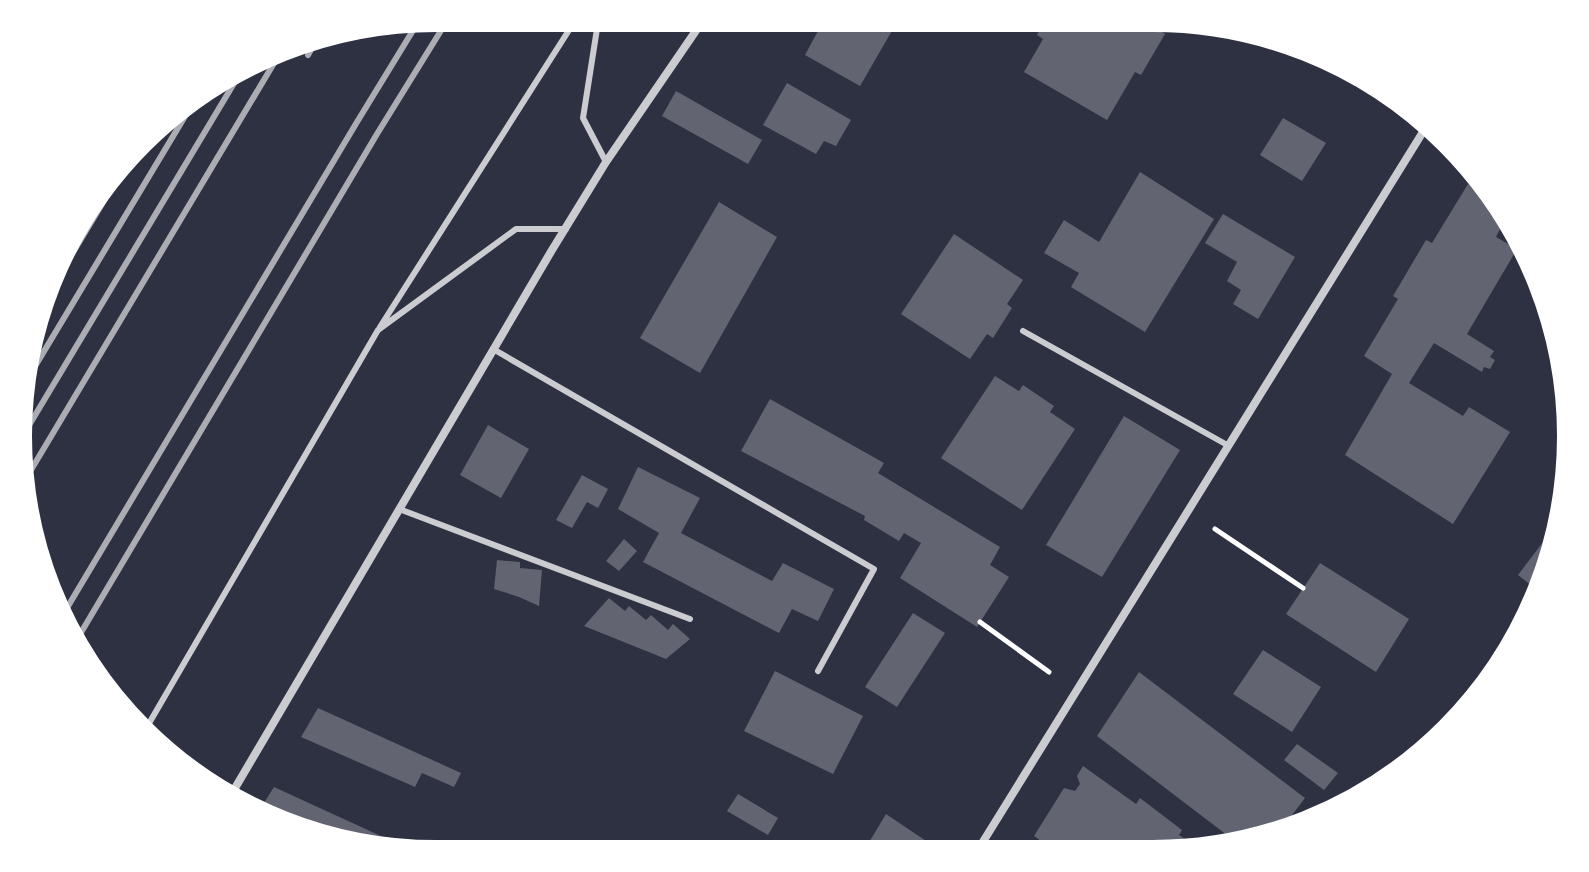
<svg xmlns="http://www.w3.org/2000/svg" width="1589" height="872" font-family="Montserrat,sans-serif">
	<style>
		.building { fill: #626471 }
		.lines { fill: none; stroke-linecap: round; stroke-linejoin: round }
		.path { stroke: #fff; stroke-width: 5 }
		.service { stroke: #caccd0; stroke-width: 6 }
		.minor { stroke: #caccd0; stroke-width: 8 }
		.rail { stroke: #abadb3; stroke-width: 6 }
		.rim { fill: none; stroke: #fff; stroke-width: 4 }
	</style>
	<rect width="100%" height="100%" fill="#2d3142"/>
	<path class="building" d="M 826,16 L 900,17 L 860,86 L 805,55 Z
		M 1047,17 L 1134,17 L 1165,34 L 1141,75 L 1135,72 L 1107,120 L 1024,72 L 1043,39 L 1037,35 Z
		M 787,83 L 851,120 L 836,146 L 824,141 L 816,154 L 763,125 Z
		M 676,91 L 762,140 L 748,164 L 662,116 Z
		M 1283,118 L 1326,143 L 1302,181 L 1260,155 Z
		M 1140,172 L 1214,219 L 1145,332 L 1071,287 L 1079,273 L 1044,253 L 1064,220 L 1099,242 Z
		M 1468,184 L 1496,199 L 1505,219 L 1496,237 L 1517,249 L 1467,334 L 1494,351 L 1490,357 L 1495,360 L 1490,369 L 1484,367 L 1482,372 L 1434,343 L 1409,383 L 1463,416 L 1469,407 L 1510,432 L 1453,524 L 1345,455 L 1392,374 L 1364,356 L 1398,299 L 1393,296 L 1426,240 L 1432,243 Z
		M 719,202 L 777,237 L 700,373 L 640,338 Z
		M 1223,214 L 1295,257 L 1258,319 L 1233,304 L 1241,290 L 1227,281 L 1237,262 L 1205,243 Z
		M 954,234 L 1023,280 L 1007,304 L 1012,308 L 993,338 L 987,334 L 970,359 L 901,314 Z
		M 995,376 L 1019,391 L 1023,385 L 1054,406 L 1050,412 L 1075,429 L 1022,510 L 941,458 Z
		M 770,399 L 884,463 L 878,473 L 1000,547 L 990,565 L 1009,577 L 977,627 L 900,578 L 921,543 L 904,533 L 899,541 L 864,520 L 865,516 L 741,451 Z
		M 1124,416 L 1180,450 L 1102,577 L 1046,545 Z
		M 488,425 L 529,449 L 501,498 L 460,475 Z
		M 638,467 L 700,498 L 681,533 L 772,581 L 783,563 L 834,589 L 818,621 L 792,609 L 779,633 L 643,562 L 659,533 L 618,509 Z
		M 582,475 L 608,489 L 598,508 L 587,502 L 572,528 L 556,520 Z
		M 1559,521 L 1544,567 L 1536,589 L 1518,575 Z
		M 624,539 L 637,551 L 619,571 L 606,561 Z
		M 497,560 L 520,562 L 520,568 L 542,570 L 539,606 L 519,597 L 494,589 Z
		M 1320,563 L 1409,619 L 1376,672 L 1286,614 Z
		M 609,598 L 625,611 L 629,606 L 646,620 L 651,615 L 668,630 L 673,624 L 690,639 L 666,659 L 584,626 Z
		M 913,613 L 945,633 L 897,707 L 865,687 Z
		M 1263,650 L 1321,687 L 1292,732 L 1233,694 Z
		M 775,671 L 863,716 L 833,774 L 744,731 Z
		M 1139,672 L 1305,798 L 1276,836 L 1240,845 L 1097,736 Z
		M 1487,672 L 1493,677 L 1450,733 L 1426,752 Z
		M 318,708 L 461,773 L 454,787 L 422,773 L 415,787 L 301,737 Z
		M 1297,744 L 1338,773 L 1324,790 L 1284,760 Z
		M 1083,766 L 1136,804 L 1140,798 L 1182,830 L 1179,835 L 1204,852 L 1058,853 L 1034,836 L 1064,788 L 1075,791 L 1080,784 L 1077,776 Z
		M 274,787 L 407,848 L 404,854 L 301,834 L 257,814 Z
		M 738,794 L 778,818 L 768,835 L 727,811 Z
		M 886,814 L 935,847 L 931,853 L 862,854 Z"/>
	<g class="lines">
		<path class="path" d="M 1215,529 L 1303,588
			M 980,622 L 1049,672"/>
		<path class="service" d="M 599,16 L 583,118 L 606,162
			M 380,327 L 578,16
			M 1023,331 L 1229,446
			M 493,349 L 874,569 L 818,671
			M 399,509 L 690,619
			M 144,732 L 378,330 L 516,229 L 566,229"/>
		<path class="minor" d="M 228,800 L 552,250 L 606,162 L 706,16
			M 976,853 L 1426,127"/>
		<path class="rail" d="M 308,55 L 319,35
			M 36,314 L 132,154
			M 25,383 L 199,93
			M 19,442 L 242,70
			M 22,485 L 283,48
			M 61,618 L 357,122 L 420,19
			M 76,641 L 377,134 L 450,16"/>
	</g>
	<path d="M0 0H1589V872H0ZM436 30H1153A406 406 0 0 1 1559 436V436A406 406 0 0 1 1153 842H436A406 406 0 0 1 30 436V436A406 406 0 0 1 436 30Z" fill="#fff" fill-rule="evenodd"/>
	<path class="rim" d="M436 30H1153A406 406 0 0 1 1559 436V436A406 406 0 0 1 1153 842H436A406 406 0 0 1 30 436V436A406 406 0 0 1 436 30Z"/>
</svg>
